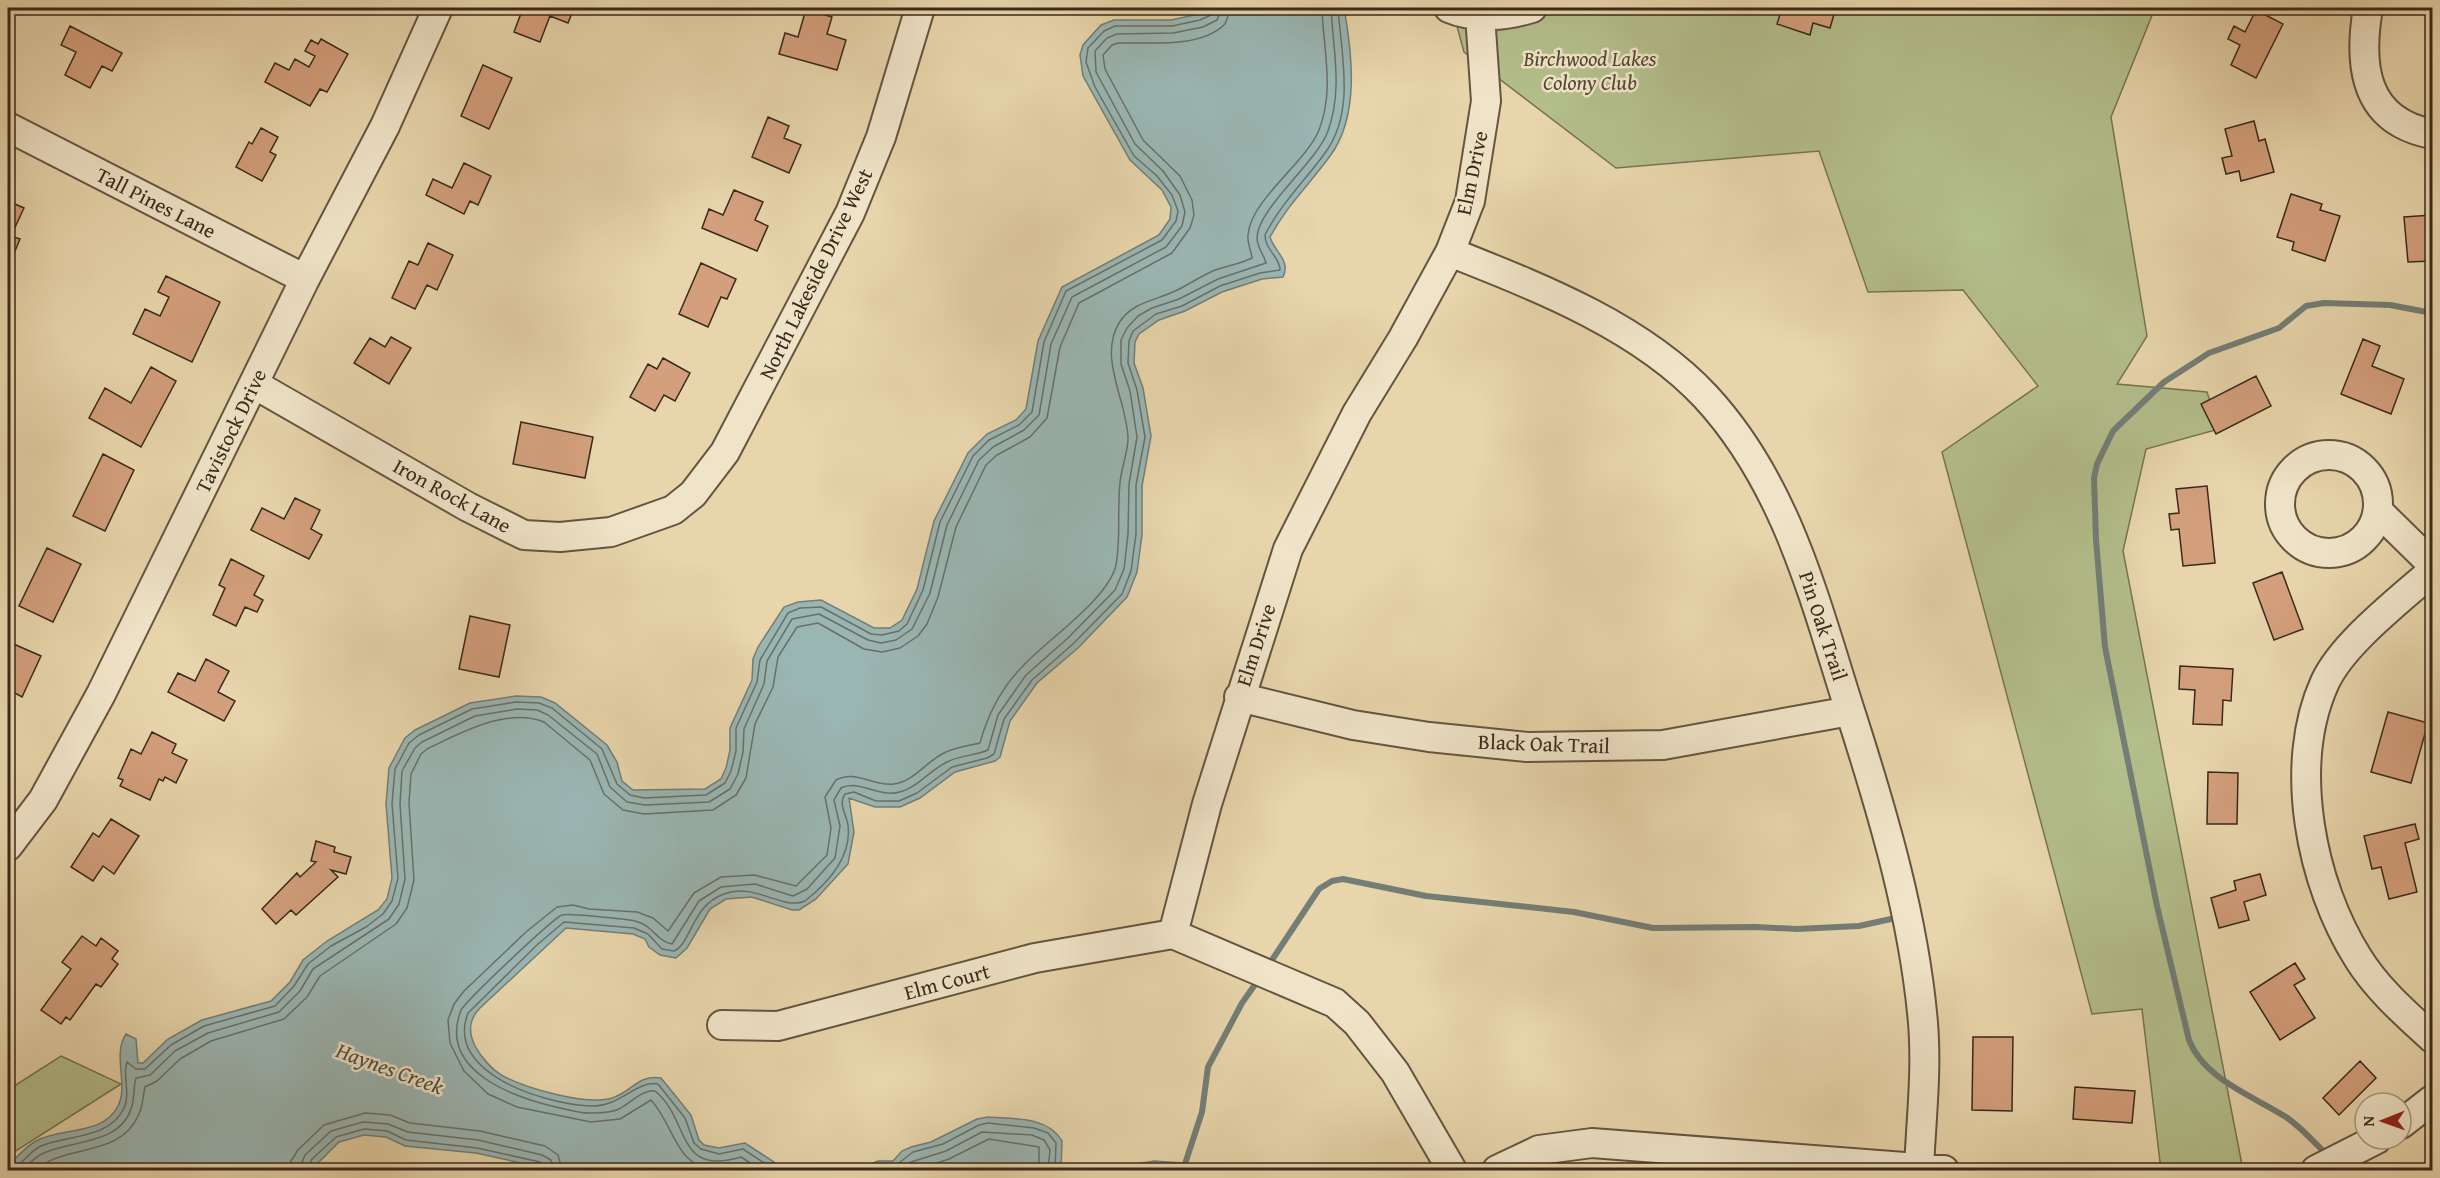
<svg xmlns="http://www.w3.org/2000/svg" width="2440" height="1178" font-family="'Gentium Book Plus',serif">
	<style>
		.green { fill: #b3be8b; stroke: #767454; stroke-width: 1.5 }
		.water { fill: #9ab6b3; stroke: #737e77; stroke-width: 1.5 }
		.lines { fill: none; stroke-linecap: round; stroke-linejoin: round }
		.shore { stroke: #697068; stroke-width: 1.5 }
		.stream { stroke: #737e77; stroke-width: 6 }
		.building { fill: #d39f7c; stroke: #382a1c; stroke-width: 1.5 }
		.minor-casing { stroke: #645540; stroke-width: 32 }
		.minor { stroke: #f0e4c8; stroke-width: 28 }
		.labels { text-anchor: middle; stroke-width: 5; stroke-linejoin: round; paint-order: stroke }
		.park-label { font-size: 21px; font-style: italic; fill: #514832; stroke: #f0e4c8 }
		.street-label { font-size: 21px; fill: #382a1c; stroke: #f0e4c8 }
		.water-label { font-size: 22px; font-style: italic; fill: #504d42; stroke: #f0e4c8 }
	</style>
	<rect width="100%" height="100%" fill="#e8d5ab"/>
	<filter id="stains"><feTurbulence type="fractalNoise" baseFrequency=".00333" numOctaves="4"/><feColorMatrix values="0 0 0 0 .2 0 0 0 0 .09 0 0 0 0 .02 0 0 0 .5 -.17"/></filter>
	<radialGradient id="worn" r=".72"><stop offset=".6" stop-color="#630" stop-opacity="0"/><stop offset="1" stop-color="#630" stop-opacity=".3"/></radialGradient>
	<path class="green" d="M 1452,8 L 2161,8 L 2153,13 L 2111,117 L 2147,336 L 2117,384 L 2207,392 L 2219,429 L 2146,449 L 2123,551 L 2243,1170 L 2161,1170 L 2142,1009 L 2092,1014 L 1942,452 L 2038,386 L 1963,290 L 1868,292 L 1819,151 L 1616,168 L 1464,52 Z
		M 61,1056 L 121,1084 L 8,1156 L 8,1090 Z"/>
	<path class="water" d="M 1213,8 L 1344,8 C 1352,53 1360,116 1330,156 C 1309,185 1288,204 1270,237 C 1275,253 1291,260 1283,277 L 1262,279 L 1222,292 L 1185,311 L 1159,320 L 1139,334 L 1135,342 L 1134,363 L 1143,388 L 1151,436 L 1142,486 L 1142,535 L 1137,572 L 1127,597 L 1078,648 L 1037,683 L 1010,721 L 1000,757 L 995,761 L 955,772 L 920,798 L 900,807 L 875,807 L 849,798 L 854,832 L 848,864 L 816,899 L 799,910 L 792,910 L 752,897 L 726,899 L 710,909 L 687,948 L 676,958 L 660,955 L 649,947 L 645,939 L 633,934 L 566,928 L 480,1008 C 469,1019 468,1032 475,1046 C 481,1057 492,1070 503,1076 C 526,1088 586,1106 612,1098 C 632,1092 638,1074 661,1078 L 691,1115 L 699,1140 L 704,1145 L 719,1148 L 745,1143 L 786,1170 L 552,1170 L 476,1153 L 405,1146 L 386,1137 L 364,1135 L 339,1142 L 311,1170 L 8,1170 L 8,1165 C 17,1158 25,1147 36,1141 C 60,1127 103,1136 118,1106 C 129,1085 112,1055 126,1034 L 136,1039 L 138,1063 L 143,1063 L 168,1039 L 202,1020 L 271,1001 L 290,982 L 303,960 L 327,941 L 378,910 L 387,899 L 392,878 L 386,804 L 389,768 L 405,738 L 415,730 L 470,703 L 516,696 L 541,697 L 555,703 L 607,745 L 617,762 L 622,781 L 633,790 L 705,789 L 721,779 L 726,768 L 730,750 L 730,728 L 752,680 L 753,659 L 758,647 L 784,607 L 798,602 L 821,600 L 874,628 L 890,628 L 902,620 L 917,589 L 934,521 L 968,453 L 987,434 L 1016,420 L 1026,409 L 1038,341 L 1062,287 L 1159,235 L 1170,219 L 1171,207 L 1162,190 L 1130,160 L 1083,76 L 1080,55 L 1083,45 L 1101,25 L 1114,20 L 1171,20 L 1199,14 Z
		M 988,1117 C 1013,1119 1048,1116 1062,1141 L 1061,1170 L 856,1170 L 878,1161 L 893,1161 L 902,1151 L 911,1147 L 931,1142 L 977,1119 Z
		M 1154,1161 L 1182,1163 L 1186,1170 L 1124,1170 L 1131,1165 Z"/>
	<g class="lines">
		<path class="shore" d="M 8,1169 C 21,1168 29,1151 41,1146 C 67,1135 110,1139 124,1108 C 131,1093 122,1076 127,1062 L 136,1069 L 145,1069 L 171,1045 L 204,1026 L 275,1006 L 294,986 L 308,964 L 331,946 L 366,927 L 383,914 L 392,901 L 398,878 L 392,804 L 395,769 L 409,743 L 419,735 L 472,709 L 516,702 L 539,703 L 552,708 L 602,749 L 617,784 L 630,795 L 644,798 L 706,795 L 725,783 L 731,771 L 736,751 L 736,728 L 757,682 L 760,660 L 788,613 L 800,608 L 821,607 L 871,634 L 882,635 L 899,631 L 907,624 L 923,590 L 940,522 L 973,456 L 989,440 L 1019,425 L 1032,412 L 1044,342 L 1066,291 L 1162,240 L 1176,221 L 1178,211 L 1172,195 L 1157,176 L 1134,156 L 1095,87 L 1086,62 L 1088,48 L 1104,31 L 1115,26 L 1172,26 L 1200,20 L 1211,15 L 1214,8
			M 22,1170 C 29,1165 35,1156 44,1153 C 71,1140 119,1145 131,1109 C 135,1099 133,1087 136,1078 L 150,1075 L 175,1051 L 208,1033 L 279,1012 L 300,991 L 313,969 L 389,919 L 399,904 L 405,879 L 400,804 L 402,771 L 415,748 L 422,742 L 475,716 L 517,709 L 537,710 L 548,715 L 597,754 L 610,787 L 627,802 L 645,805 L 709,802 L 730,789 L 738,774 L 743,752 L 744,729 L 764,684 L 767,661 L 792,619 L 819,614 L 868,640 L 881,643 L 896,640 L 912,629 L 930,593 L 947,525 L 979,460 L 993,447 L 1024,430 L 1039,415 L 1051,344 L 1072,297 L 1166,247 L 1182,226 L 1185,212 L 1180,195 L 1163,171 L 1135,144 L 1096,72 L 1095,51 L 1107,38 L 1117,34 L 1173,33 L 1203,27 L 1217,20 L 1222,8
			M 36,1170 C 65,1143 120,1159 139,1114 C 143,1106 143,1095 145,1087 L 157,1081 L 180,1059 L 211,1041 L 284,1019 L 307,997 L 320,976 L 396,924 L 407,908 L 414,880 L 409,803 L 411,774 L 421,754 L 427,749 C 461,733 506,707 544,722 L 590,760 L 604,794 L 623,810 L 644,814 L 713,810 L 736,795 L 746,778 L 755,724 L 773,687 L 778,657 L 797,627 L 818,623 L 864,649 L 882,652 L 900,648 L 918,636 L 927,624 L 938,597 L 956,527 L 986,465 L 997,455 L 1030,437 L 1047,418 L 1060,347 L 1079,303 L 1172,253 L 1190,228 L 1194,215 L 1192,200 L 1180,176 L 1143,140 L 1105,69 L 1103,55 L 1112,45 L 1118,43 C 1150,42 1200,49 1225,24 L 1231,8
			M 290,1170 L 291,1161 L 298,1150 L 324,1125 L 365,1113 L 390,1115 L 410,1123 L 480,1131 L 545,1146 L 558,1155 L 562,1170
			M 299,1170 L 305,1155 L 331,1131 L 363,1122 L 388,1124 L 408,1132 L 478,1140 L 542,1155 L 551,1160 L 553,1170
			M 307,1170 L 312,1159 L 336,1137 L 364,1129 L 387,1131 L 406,1140 L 477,1148 L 540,1162 L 544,1165 L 546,1170
			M 717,1170 C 675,1168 675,1126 651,1100 L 620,1119 L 591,1122 L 517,1107 L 488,1094 L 464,1071 L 450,1043 L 448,1020 L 454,1004 L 464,991 L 526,932 L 557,907 L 573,905 L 589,909 L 637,912 L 653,918 L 668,931 L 694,893 L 721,877 L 754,875 L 796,886 L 827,855 L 831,828 L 825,797 L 836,780 C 856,769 873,787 894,784 C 913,782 927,761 944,753 C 955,747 968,746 980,743 C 988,714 1000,690 1021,668 C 1045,641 1108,600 1116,565 C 1121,538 1117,510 1120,483 C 1121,468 1128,453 1128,438 C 1127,401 1098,358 1119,323 C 1131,303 1153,301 1173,292 C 1187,286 1199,277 1213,271 C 1226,266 1240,264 1252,258 C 1251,250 1247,243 1248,235 C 1251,199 1305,164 1319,130 C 1335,89 1323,49 1322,8
			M 761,1170 L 741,1157 C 675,1177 691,1120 655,1091 C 642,1089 630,1104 619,1109 C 611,1113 600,1113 592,1113 C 582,1114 570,1110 560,1108 C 516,1098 437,1072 461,1010 C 468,999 552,919 562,915 C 566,913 626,919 635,921 C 653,925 656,941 672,944 L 699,901 L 721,887 L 755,884 L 793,896 L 807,889 L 835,858 L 840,826 L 834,800 L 841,788 C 859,779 879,798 900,792 C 918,787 930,770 947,762 C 960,755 975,756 988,750 L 998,715 L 1026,675 L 1068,638 L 1115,590 L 1124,569 L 1128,534 L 1129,484 L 1137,437 L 1130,391 L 1121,364 L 1121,340 L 1127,328 L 1138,316 L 1152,308 L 1179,299 L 1218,279 L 1266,263 C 1264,255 1257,247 1257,238 C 1257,209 1317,162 1328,131 C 1343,89 1333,50 1331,8
			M 775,1170 L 743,1149 L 719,1154 L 701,1149 L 694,1143 L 685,1118 L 658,1084 C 636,1080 621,1107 590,1106 C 546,1104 444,1074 468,1013 L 538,944 L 564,922 L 634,928 L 648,934 L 662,949 L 674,951 C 691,944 692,905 724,894 C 755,882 783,911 805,901 C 828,883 852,857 848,825 C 846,814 838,803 845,794 L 854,792 L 876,801 L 899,801 L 917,793 L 952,767 L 987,758 L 994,754 L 1004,719 L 1032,680 L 1074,643 L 1122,594 L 1131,571 L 1136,534 L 1136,485 L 1145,437 L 1137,390 L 1128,363 L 1129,341 L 1133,331 L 1156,314 L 1182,306 L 1220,286 L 1260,273 L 1280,270 C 1280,257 1265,250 1265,235 C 1281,203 1305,181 1325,153 C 1356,111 1341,54 1338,8
			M 874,1170 L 880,1167 L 895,1166 L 913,1152 L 943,1144 L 979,1125 L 988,1123 L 1034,1128 L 1048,1133 L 1056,1143 L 1055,1170
			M 902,1170 L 911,1162 L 946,1151 L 982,1132 L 1032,1135 L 1044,1140 L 1050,1150 L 1048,1170
			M 915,1170 L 949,1159 L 989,1139 L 1039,1147 L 1039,1170"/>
		<path class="stream" d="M 1268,966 L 1319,889 L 1332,881 L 1343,879 L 1426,896 L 1574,912 L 1653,928 L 1756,927 L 1797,929 L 1859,926 L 1891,919
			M 2327,1155 C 2314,1142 2301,1127 2286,1117 C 2253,1096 2204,1079 2189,1040 L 2157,906 L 2105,647 L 2096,540 L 2094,478 L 2097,464 L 2113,431 L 2164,382 L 2209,353 L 2279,328 L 2306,306 L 2324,303 L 2390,305 L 2432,313
			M 1183,1170 L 1202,1112 L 1208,1067 L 1242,1003 L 1259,979"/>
	</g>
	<path class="building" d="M 523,8 L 574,8 L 568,23 L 550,16 L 540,42 L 514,32 Z
		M 1782,8 L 1824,8 L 1835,11 L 1830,28 L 1813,23 L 1810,35 L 1777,24 Z
		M 806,9 L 832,17 L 827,34 L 846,40 L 837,70 L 779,54 L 785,33 L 798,37 Z
		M 2256,10 L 2283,24 L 2256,78 L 2231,65 L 2240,45 L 2228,39 L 2234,26 L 2245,32 Z
		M 70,26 L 122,53 L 112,71 L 102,66 L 90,88 L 65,75 L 76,52 L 61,45 Z
		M 321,39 L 348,54 L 327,92 L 320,89 L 310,106 L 265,82 L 275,63 L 289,70 L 295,59 L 309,67 L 315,56 L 305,51 L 311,40 L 318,44 Z
		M 483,65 L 512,78 L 489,129 L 461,116 Z
		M 768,117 L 789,126 L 784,138 L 801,145 L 789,173 L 752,157 Z
		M 2254,121 L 2259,141 L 2265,139 L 2274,172 L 2241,181 L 2239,171 L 2226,174 L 2222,158 L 2232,156 L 2225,129 Z
		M 261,128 L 278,137 L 270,152 L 276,155 L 262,181 L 236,167 L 249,142 L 252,144 Z
		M 464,163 L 491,176 L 478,205 L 470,201 L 464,214 L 426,195 L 433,179 L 452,188 Z
		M 734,190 L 763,202 L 755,220 L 768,226 L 757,251 L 702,228 L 709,209 L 723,215 Z
		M 2291,194 L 2322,204 L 2320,210 L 2340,216 L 2325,261 L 2292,250 L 2294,242 L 2277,237 Z
		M 8,201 L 24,208 L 11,236 L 20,239 L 15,251 L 8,248 Z
		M 2432,215 L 2432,261 L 2408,262 L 2404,217 Z
		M 428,243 L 453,255 L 437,290 L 427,285 L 415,309 L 392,298 L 409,261 L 418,265 Z
		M 701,263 L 736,279 L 727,299 L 721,297 L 708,327 L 679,314 Z
		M 166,276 L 220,302 L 192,362 L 133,334 L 145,309 L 160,316 L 169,297 L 158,292 Z
		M 391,337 L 411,348 L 389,384 L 354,363 L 370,338 L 385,347 Z
		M 2363,339 L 2380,346 L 2372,366 L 2404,379 L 2391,414 L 2341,394 Z
		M 663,358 L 690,373 L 675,401 L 664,395 L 655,411 L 630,397 L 648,364 L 657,369 Z
		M 151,367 L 176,381 L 141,447 L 89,418 L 105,388 L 131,403 Z
		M 2256,376 L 2271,406 L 2216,434 L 2201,404 Z
		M 521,422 L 593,437 L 585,478 L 513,464 Z
		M 2432,440 L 2432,463 L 2426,461 Z
		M 103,454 L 134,470 L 105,531 L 73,516 Z
		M 2207,486 L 2215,563 L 2183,566 L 2179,529 L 2171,530 L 2169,514 L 2179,513 L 2176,489 Z
		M 295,498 L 320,510 L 311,529 L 322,535 L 309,559 L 251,530 L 262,508 L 284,519 Z
		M 47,548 L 81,564 L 53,622 L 19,606 Z
		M 231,559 L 264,576 L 254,595 L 263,600 L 257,612 L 245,607 L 236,626 L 213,615 L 225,588 L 219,585 Z
		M 2282,572 L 2303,629 L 2274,640 L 2253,583 Z
		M 470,616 L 510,625 L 499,677 L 459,669 Z
		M 9,642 L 41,656 L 22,697 L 13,692 L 8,703 Z
		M 206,659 L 229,671 L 218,692 L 235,701 L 224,721 L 168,692 L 178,673 L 195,681 Z
		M 2180,666 L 2233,669 L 2231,701 L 2223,700 L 2222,725 L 2193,724 L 2195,690 L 2179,689 Z
		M 2388,712 L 2428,723 L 2411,783 L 2371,772 Z
		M 152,732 L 176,744 L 172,753 L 187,760 L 176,783 L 165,777 L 163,781 L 159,779 L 150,800 L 120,786 L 123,780 L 118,778 L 131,749 L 141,754 Z
		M 2208,772 L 2238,773 L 2237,824 L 2207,824 Z
		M 111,819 L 139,836 L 114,874 L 103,866 L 93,881 L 71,867 L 93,833 L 99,837 Z
		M 2415,824 L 2419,839 L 2405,843 L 2417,892 L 2389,899 L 2381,867 L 2372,869 L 2364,836 Z
		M 316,841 L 335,847 L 334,852 L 351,857 L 346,874 L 331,870 L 338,877 L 296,915 L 291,910 L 276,924 L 262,909 L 297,873 L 300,877 L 316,862 L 311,861 Z
		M 2260,874 L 2266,895 L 2244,902 L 2249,920 L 2219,928 L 2211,898 L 2236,890 L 2234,881 Z
		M 82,936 L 96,946 L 101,938 L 118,951 L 112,959 L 118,964 L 101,987 L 96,984 L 70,1020 L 66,1017 L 61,1024 L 41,1010 L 71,969 L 62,962 Z
		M 2295,963 L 2305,979 L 2294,985 L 2315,1018 L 2280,1040 L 2250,992 Z
		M 1973,1037 L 2013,1037 L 2012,1111 L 1972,1110 Z
		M 8,1045 L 15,1064 L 8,1067 Z
		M 2360,1061 L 2376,1078 L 2339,1115 L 2323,1098 Z
		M 2075,1087 L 2135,1091 L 2132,1123 L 2073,1119 Z"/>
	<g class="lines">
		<defs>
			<path id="minor" d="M 1449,8 C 1475,19 1506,16 1532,8
				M 2368,8 C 2358,66 2364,121 2432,134
				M 8,127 L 305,279
				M 1450,252 C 1538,287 1640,326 1706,397 C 1788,486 1815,602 1851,714 C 1883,814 1914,918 1923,1023 C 1927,1071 1921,1121 1919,1169
				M 254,384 L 468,507 L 524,535 L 560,537 L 611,532 L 673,510 L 693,494 L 725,452 L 850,213 L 881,137 L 920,8
				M2280 504a49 49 0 1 1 98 0a49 49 0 1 1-98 0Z
				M 2378,511 L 2432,564
				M 2432,571 C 2400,600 2343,643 2325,682 C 2287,765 2311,884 2358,958 C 2377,989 2406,1014 2432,1038
				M 1239,697 L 1353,725 L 1429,737 L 1527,747 L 1663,745 L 1850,711
				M 8,846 L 43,800 L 101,694 L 305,279 L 385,126 L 438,8
				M 722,1025 L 778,1026 L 1035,958 L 1173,934
				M 2401,1124 L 2432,1100
				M 1452,1170 L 1395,1072 L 1357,1023 L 1335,1003 L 1173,934 L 1207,804 L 1288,549 L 1357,413 L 1403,338 L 1450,252 L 1470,201 L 1486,101 L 1480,15
				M 1497,1170 L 1539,1150 L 1592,1143 L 1944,1170
				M 2316,1170 L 2377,1139"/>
		</defs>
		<use href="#minor" class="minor-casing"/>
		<use href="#minor" class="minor"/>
	</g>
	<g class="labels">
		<g class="park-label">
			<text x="1590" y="66">Birchwood Lakes<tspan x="1590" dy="24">Colony Club</tspan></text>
		</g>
		<g class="street-label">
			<text transform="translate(1472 173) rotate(-78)" y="7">Elm Drive</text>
			<text transform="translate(156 203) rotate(27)" y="7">Tall Pines Lane</text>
			<text transform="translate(816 274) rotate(-64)" y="7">North Lakeside Drive West</text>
			<text transform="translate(231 431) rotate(-64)" y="7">Tavistock Drive</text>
			<text transform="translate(452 496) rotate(29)" y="7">Iron Rock Lane</text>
			<text transform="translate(1823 626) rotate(72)" y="7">Pin Oak Trail</text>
			<text transform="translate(1256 645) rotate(-72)" y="7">Elm Drive</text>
			<text transform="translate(1544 744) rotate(2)" y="7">Black Oak Trail</text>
			<text transform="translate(947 982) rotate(-15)" y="7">Elm Court</text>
		</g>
		<g class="water-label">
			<text transform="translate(390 1068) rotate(20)" y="8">Haynes Creek</text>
		</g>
	</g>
	<rect width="2440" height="1178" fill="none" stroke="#e8d5ab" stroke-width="30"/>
	<rect x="9" y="9" width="2422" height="1160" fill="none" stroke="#382a1c" stroke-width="3"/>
	<rect x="15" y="15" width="2410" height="1148" fill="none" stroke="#382a1c" stroke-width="1.5"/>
	<g transform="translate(2383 1121) rotate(269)"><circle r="28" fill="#f0e4c8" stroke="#a69a83" stroke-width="1.5"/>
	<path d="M0-4.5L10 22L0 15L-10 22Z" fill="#8f2418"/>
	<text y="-9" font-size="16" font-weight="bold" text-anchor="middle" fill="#382a1c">N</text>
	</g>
	<rect width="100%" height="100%" filter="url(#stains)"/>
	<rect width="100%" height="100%" fill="url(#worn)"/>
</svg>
